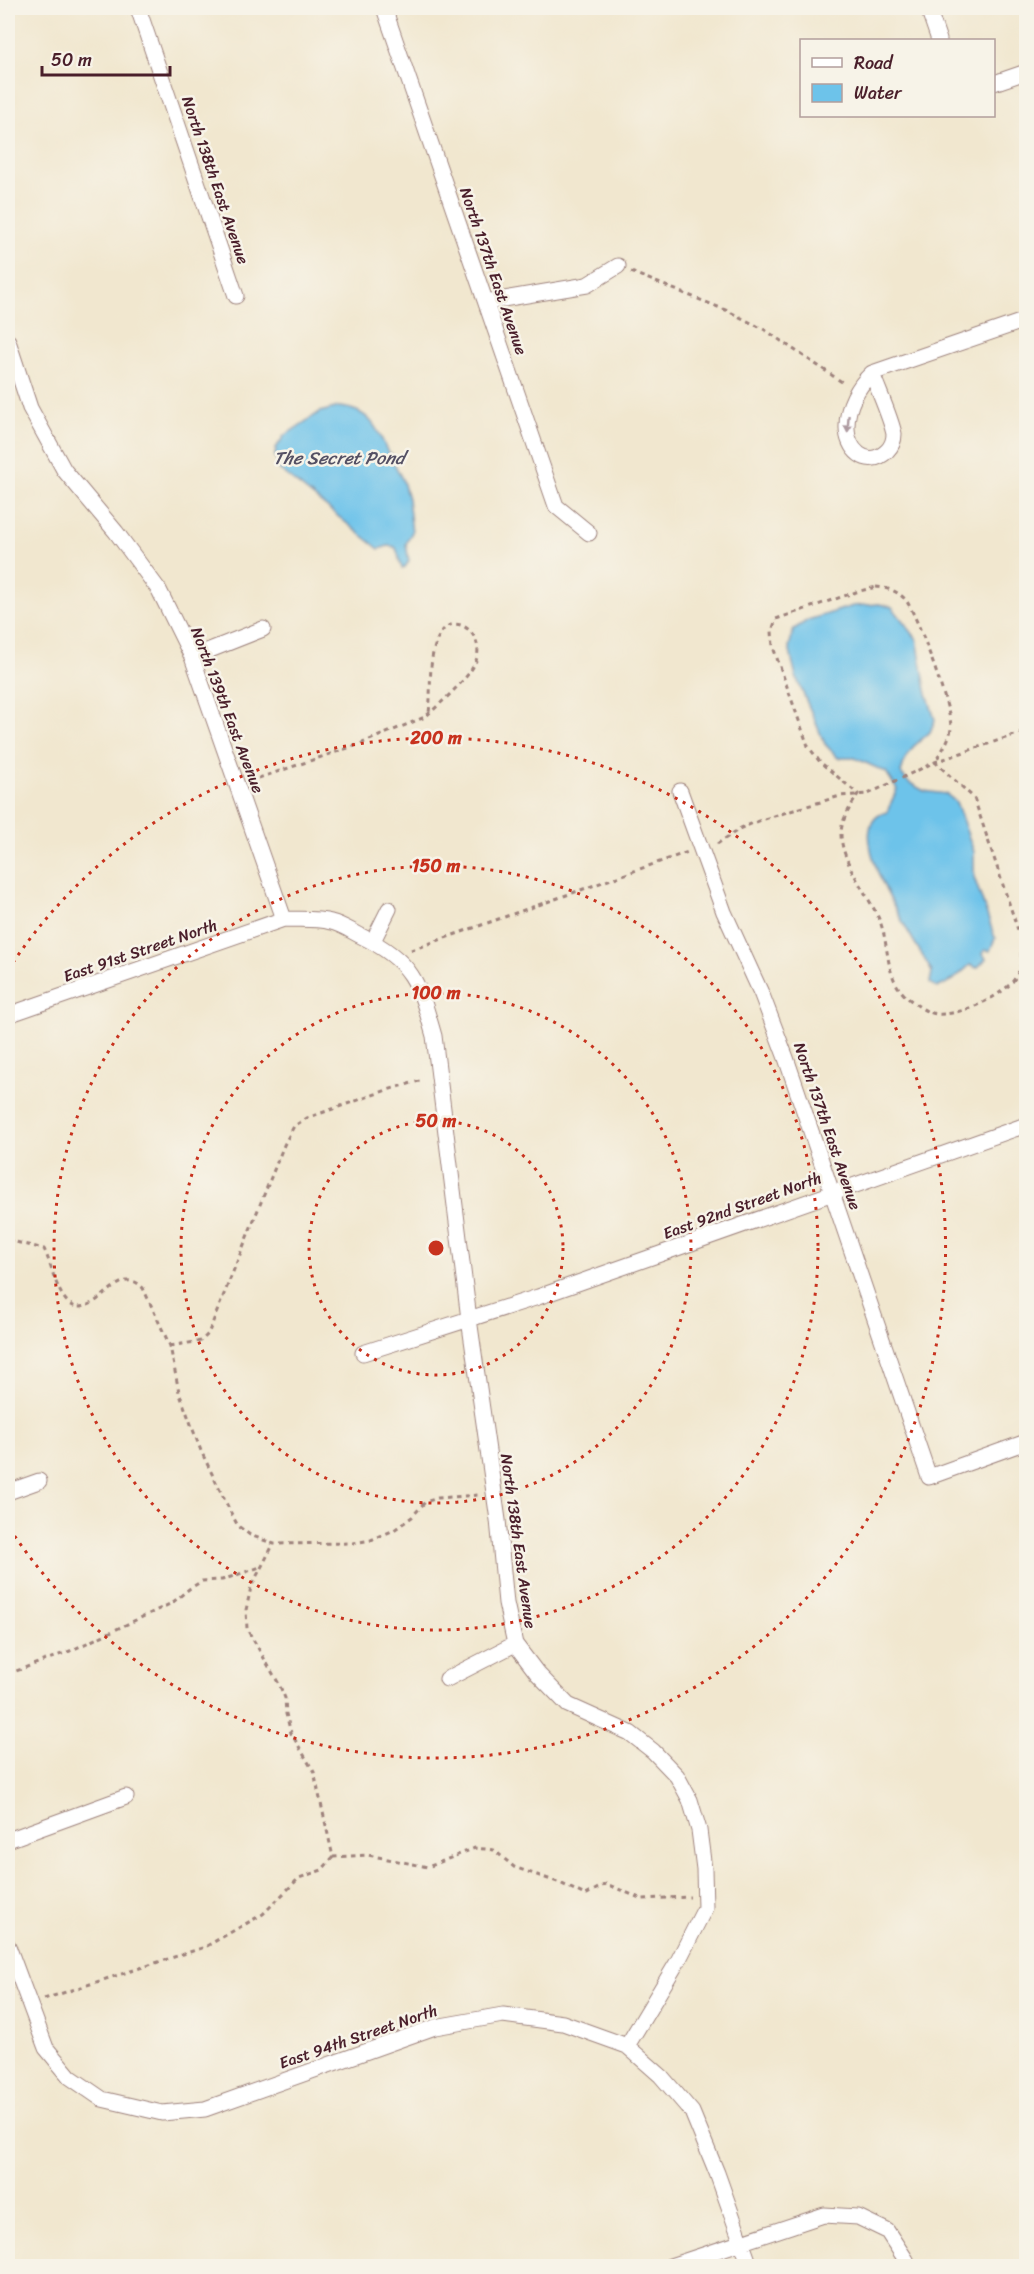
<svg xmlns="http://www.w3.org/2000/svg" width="1034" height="2274" font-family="Sriracha,sans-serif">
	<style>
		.water { fill: #6dc3ea; stroke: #5c718a; stroke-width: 1.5 }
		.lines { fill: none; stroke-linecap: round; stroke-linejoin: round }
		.minor-casing { stroke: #9e837d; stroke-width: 17 }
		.path { stroke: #9e837d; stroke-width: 3; stroke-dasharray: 4.5 4.5; stroke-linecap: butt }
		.minor { stroke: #fff; stroke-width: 15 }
		.oneway { fill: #ae9aa0 }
		.ring { fill: none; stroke: #c8321e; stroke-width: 3; stroke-dasharray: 3 6 }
		.labels { text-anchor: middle; stroke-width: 5; stroke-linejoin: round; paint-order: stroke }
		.street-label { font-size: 16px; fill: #4a1f2b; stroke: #f7f3e8 }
		.water-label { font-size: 18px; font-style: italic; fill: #545064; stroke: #f7f3e8 }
		.centre { fill: #c8321e; stroke: #f7f3e8; stroke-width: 3 }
		.ring-label { font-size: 18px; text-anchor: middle; font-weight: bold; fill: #c8321e; stroke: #f7f3e8; stroke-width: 5; stroke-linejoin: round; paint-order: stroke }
	</style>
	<rect width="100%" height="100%" fill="#f7f3e8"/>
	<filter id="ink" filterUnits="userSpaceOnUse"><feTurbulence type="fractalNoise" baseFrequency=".0167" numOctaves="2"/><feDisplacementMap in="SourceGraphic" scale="12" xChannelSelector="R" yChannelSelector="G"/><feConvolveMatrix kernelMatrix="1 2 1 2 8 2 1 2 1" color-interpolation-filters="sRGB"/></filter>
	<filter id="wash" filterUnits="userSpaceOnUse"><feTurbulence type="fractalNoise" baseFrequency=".008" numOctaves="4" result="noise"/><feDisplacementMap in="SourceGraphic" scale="24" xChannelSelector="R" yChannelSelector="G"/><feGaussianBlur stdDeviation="1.35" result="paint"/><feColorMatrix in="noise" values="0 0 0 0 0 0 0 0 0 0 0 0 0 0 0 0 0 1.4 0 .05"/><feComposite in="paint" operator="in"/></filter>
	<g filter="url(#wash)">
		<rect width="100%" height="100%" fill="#f1e7cf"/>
		<path class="water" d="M 339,407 C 369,409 377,427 388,453 L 392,455 L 393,461 L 403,481 L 408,499 L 412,532 L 406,544 L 409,561 L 405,567 L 402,568 C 398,561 400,554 395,547 L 388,546 L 379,549 L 280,470 L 275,456 L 276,448 L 284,436 L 320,412 Z
			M 879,604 L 892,607 L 917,639 L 926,690 L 935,720 L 930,732 L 913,747 L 904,762 L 901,773 L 908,782 L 924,791 L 946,794 L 956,802 L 974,852 L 974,877 L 995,938 L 990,951 L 985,950 L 983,954 L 986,959 L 977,968 L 970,965 L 953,980 L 937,988 L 930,983 L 932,972 C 919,947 833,824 887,812 L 897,789 L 886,772 L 855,758 L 838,758 L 825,744 L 796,677 L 789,647 L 794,629 L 808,620 L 853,606 Z"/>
	</g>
	<g filter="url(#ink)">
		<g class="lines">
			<defs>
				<path id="minor" d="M 138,8 L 236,296
					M 384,8 L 556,506 L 589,533
					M 928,8 L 939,40
					M 994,83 L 1026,72
					M 486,302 L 587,285 L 618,266
					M 8,341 L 30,408 L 64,470 L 116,532 L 159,590 L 192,657 L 284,919
					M 872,373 C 878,390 891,418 894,434 C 894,441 892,446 887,451 C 867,470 846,449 847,426 C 847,406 858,386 872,373 L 1026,320
					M 192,657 L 263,629
					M 680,791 L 724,912 L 762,995 L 786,1058 L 929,1477 L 1026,1442
					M 373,941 L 389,909
					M 8,1015 L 284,919 C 299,920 317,918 331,922 C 341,924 351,931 361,936 C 413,961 419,983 434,1036 L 469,1319 L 498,1520 L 506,1603 L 515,1644 L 537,1673 L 568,1705 L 630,1733 L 653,1751 L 677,1776 L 690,1800 L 699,1830 L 704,1869 L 705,1908 L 678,1961 L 627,2046
					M 363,1353 L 538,1297 L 1026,1125
					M 8,1492 L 39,1481
					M 447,1679 L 515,1644
					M 8,1840 L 126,1797
					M 8,1946 L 46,2048 L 70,2077 L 102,2099 L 162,2113 L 205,2109 L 435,2027 L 503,2015 L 563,2023 L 627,2046 L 661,2076 L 692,2112 L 717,2173 L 750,2266
					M 670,2266 L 824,2215 L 858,2217 L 887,2231 L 906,2260 L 909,2266"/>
			</defs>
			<use href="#minor" class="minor-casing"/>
			<path class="path" d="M 631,272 L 728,311 L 765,330 L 845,384
				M 876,587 C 887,588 896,590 905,599 C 916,611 953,713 951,729 C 949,741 941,752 935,762 L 974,798 L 1021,939 C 1021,951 1023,964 1017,975 C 1006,996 960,1016 937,1014 C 926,1013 917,1005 909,999 C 883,978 891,947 879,919 C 868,894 840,861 841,832 C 842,818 852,805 858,794 L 820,762 L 808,746 L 773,647 L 772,631 L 776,619 L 856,592 Z
				M 250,781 L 360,744 L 425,717 C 438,706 469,678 475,663 C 488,635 453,608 439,636 C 427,659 432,687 429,713
				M 717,844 L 741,828 L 761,820 L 840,796 L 868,794 L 935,762 L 1026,731
				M 411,950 L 688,852
				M 8,1240 L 44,1249 C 52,1264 58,1306 78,1307 C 102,1308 121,1264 143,1288 L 170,1346 L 179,1392 L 201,1451 L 231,1513 L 238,1526 L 250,1535 L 274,1544 L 353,1543 L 371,1540 L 394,1530 L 412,1517 L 425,1502 L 438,1498 L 478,1495
				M 170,1346 L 201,1341 L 208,1334 L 284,1145 L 294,1126 L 307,1118 L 387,1090 L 423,1080
				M 8,1674 L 70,1651 L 172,1603 L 189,1589 L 202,1581 L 222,1580 L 260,1567
				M 333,1857 L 368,1855 L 428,1867 L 475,1848 L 494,1850 L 514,1867 L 560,1883 L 585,1895 L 606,1884 L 642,1899 L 690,1897
				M 44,1999 L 205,1947 L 263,1914 L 299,1878 L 322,1870 L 333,1857 L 314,1772 L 291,1733 L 286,1714 L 285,1698 L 279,1684 L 247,1629 L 246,1610 L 251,1587 L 273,1545"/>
			<use href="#minor" class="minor"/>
		</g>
		<defs><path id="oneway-solid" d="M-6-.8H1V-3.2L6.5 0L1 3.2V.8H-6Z" transform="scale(1.5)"/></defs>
		<use class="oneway" href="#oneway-solid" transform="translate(848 424) rotate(94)"/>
	</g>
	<g class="ring">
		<circle cx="436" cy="1248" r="127"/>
		<circle cx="436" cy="1248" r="255"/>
		<circle cx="436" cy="1248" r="382"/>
		<path d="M8 970A510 510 0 1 1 8 1526"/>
	</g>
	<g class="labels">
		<g class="street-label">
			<text transform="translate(216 180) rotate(71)" y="6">North 138th East Avenue</text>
			<text transform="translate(494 271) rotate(71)" y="6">North 137th East Avenue</text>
			<text transform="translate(228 710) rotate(69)" y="6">North 139th East Avenue</text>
			<text transform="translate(140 950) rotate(-19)" y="6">East 91st Street North</text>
			<text transform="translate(828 1126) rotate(71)" y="6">North 137th East Avenue</text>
			<text transform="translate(742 1205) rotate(-20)" y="6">East 92nd Street North</text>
			<text transform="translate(519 1541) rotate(82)" y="6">North 138th East Avenue</text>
			<text transform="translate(358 2036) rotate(-19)" y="6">East 94th Street North</text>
		</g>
		<g class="water-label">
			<text x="339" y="464">The Secret Pond</text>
		</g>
	</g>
	<circle cx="436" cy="1248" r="9" class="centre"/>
	<g class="ring-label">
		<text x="436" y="744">200 m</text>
		<text x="436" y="872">150 m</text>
		<text x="436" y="999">100 m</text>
		<text x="436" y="1127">50 m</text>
	</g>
	<rect width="1034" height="2274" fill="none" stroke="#f7f3e8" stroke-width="30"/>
	<rect x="800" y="39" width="195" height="78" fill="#f7f3e8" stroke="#b29e9c" stroke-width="1.5"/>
	<rect x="812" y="58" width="30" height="9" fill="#ffffff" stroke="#b29e9c" stroke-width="1.5"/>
	<text x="854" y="69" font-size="18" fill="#4a1f2b">Road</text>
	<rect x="812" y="84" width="30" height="18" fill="#6dc3ea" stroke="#b29e9c" stroke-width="1.5"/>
	<text x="854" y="99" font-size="18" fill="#4a1f2b">Water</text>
	<path d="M42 66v9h128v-9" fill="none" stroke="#4a1f2b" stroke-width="3"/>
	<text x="51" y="66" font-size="18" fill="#4a1f2b" stroke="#f7f3e8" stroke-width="4.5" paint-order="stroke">50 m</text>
</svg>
